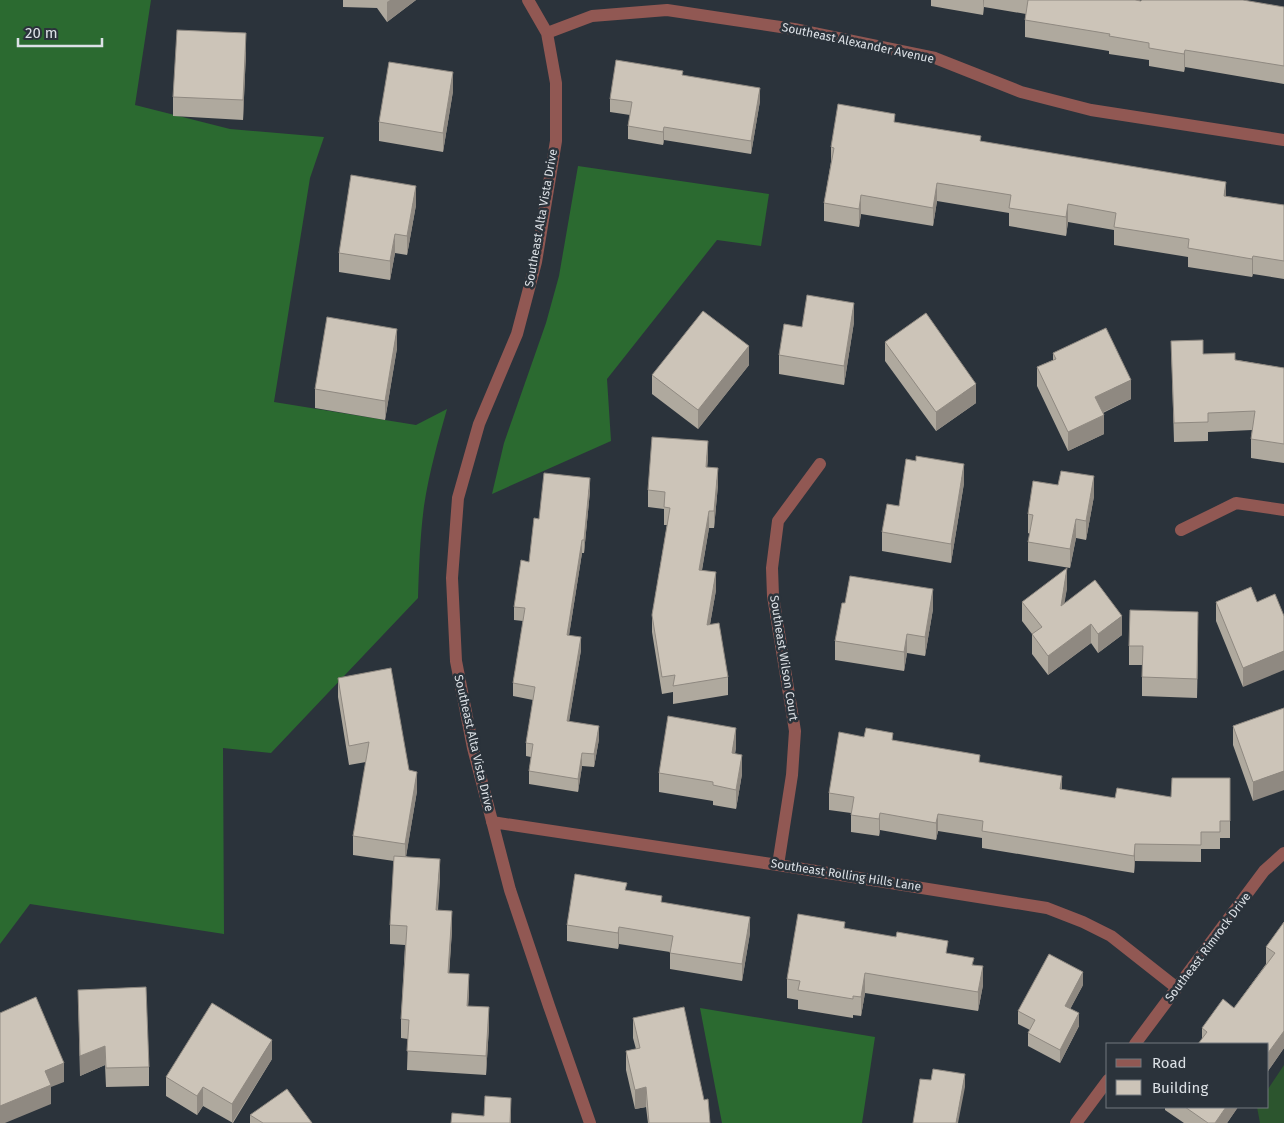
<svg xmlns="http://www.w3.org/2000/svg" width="1284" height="1123" font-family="'Fira Sans',sans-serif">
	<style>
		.green { fill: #2c552e }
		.forest { fill: #2b6a30 }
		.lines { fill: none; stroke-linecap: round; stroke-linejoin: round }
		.street { stroke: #915853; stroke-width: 12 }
		.wall { fill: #afa99e }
		.shaded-wall { fill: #8f8981 }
		.building { fill: #ccc4b8; stroke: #8f8981 }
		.labels { text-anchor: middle; stroke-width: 5; stroke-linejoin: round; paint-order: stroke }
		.street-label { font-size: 12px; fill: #dce1e6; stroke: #2b333b }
	</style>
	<rect width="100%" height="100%" fill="#2b333b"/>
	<path class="green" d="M 1284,1065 L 1284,1123 L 1260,1123 L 1257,1107 L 1268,1107 L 1268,1089 Z"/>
	<path class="forest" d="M 0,0 L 151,0 L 135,105 L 230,129 L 324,137 L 310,178 L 274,402 L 416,425 L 447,409 C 438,441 429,473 424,506 C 420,537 419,567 418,598 L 271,753 L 223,748 L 224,934 L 30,904 L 0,944 Z
		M 578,166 L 769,194 L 761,246 L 717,240 L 607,379 L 611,441 L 492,494 L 504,443 L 546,323 L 559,276 Z
		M 700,1008 L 875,1037 L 862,1123 L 722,1123 Z"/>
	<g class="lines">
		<path class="street" d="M 528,0 L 547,33 L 556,83 L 556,141 L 536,262 L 517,334 L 479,424 L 458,498 L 452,578 L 456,661 L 473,748 L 510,890 L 549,1006 L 590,1123
			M 547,33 L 592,16 L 667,10 L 794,29 L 935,58 L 1021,92 L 1091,110 L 1284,140
			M 1181,530 L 1236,503 L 1284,510
			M 492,822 L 778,865 L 1047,908 L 1083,922 L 1111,936 L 1177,988
			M 778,865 L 792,775 L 795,731 L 773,596 L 772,568 L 778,521 L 820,464
			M 1135,1044 L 1264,871 L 1284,853
			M 1076,1123 L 1108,1080"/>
	</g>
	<path class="wall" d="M 343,0 L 416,0 L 387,22 L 377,8 L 343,7 Z
		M 930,0 L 1135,0 L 1141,1 L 1284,7 L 1284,84 L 1185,67 L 1184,72 L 1149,66 L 1149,60 L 1109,54 L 1109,51 L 1025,37 L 1025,20 L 1026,14 L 984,7 L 983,15 L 931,6 L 931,0 Z
		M 246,52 L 243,120 L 173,116 L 173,97 Z
		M 683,75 L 760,101 L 751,154 L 664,140 L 663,145 L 628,139 L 628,126 L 630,115 L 610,112 L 610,99 Z
		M 453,91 L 443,152 L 379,141 L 379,122 Z
		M 895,122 L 1226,196 L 1284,205 L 1284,279 L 1253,274 L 1252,277 L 1188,267 L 1188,257 L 1114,245 L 1114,230 L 1068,222 L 1066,236 L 1009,226 L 1009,213 L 937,201 L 933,226 L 861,214 L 859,227 L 824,221 L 824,203 L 831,162 L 831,147 Z
		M 416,205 L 407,255 L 395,253 L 390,280 L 339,272 L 339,253 Z
		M 854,322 L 844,385 L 779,374 L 779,355 Z
		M 1171,341 L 1203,354 L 1284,368 L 1284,463 L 1251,458 L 1251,439 L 1252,430 L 1208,432 L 1208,441 L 1174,442 Z
		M 885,342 L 976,403 L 936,431 L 885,361 Z
		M 397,348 L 385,420 L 315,408 L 315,389 Z
		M 1053,353 L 1131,399 L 1103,413 L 1104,434 L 1068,451 L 1037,386 L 1037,367 L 1053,360 Z
		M 749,365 L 698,429 L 652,394 L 652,375 Z
		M 708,458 L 707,467 L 718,485 L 714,528 L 709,528 L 702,570 L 716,590 L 710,624 L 728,677 L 728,695 L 673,704 L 673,692 L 662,694 L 652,632 L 652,615 L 667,525 L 664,525 L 664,509 L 648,507 L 648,490 Z
		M 964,483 L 951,563 L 882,551 L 882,532 L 899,506 Z
		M 590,491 L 584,553 L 582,553 L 569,635 L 581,650 L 569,721 L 599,739 L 594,767 L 582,766 L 578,792 L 529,784 L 529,771 L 531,757 L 526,756 L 526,743 L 533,700 L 513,696 L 513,683 L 523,621 L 514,620 L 514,607 L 529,562 Z
		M 1094,496 L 1086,540 L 1076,538 L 1070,568 L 1028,561 L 1028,542 L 1030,534 L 1028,533 L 1028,514 Z
		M 1067,588 L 1064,603 L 1122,635 L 1098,653 L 1091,643 L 1048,675 L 1032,654 L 1032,634 L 1022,621 L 1022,602 Z
		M 1216,602 L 1257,602 L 1243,687 L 1216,621 Z
		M 933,609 L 925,656 L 907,653 L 904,671 L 835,660 L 835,641 Z
		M 1198,631 L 1197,698 L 1142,696 L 1142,665 L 1129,665 L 1129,646 Z
		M 338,678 L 409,770 L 417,791 L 406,856 L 440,878 L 438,910 L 452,930 L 449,973 L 469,993 L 468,1006 L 489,1026 L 486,1075 L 407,1070 L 408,1039 L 401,1038 L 401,1019 L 405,945 L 390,944 L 390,925 L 394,861 L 353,855 L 353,836 L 366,762 L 349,765 L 338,697 Z
		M 1284,708 L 1253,801 L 1233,745 L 1233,726 Z
		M 864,737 L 893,740 L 980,762 L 1062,790 L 1115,798 L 1171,797 L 1230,778 L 1230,838 L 1220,838 L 1220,849 L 1201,849 L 1201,862 L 1135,861 L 1134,873 L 982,848 L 982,838 L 938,831 L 936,840 L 880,830 L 879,836 L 851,832 L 851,813 L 829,810 L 829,793 Z
		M 736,747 L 735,754 L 742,774 L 736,809 L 713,805 L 713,801 L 659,792 L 659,773 Z
		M 627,890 L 750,933 L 742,981 L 670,969 L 670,952 L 619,944 L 618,949 L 567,941 L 567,925 Z
		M 1284,922 L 1284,1048 L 1268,1071 L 1268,1044 L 1202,1039 L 1202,1028 L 1234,1008 L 1266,964 L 1266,947 Z
		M 845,929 L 948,954 L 974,965 L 983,985 L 978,1011 L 865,993 L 861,1016 L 853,1015 L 853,1018 L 798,1009 L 798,1000 L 787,998 L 787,979 Z
		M 1083,985 L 1070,1009 L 1079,1026 L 1060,1063 L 1028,1046 L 1028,1033 L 1030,1030 L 1018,1024 L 1018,1011 Z
		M 78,990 L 149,1067 L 149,1086 L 106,1087 L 105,1065 L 80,1076 Z
		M 633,1018 L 704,1100 L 710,1123 L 648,1123 L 646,1107 L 635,1109 L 626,1070 L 626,1051 L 636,1049 L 633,1038 Z
		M 272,1059 L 233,1123 L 203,1106 L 197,1115 L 166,1096 L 166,1077 Z
		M 1165,1107 L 1238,1107 L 1227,1123 L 1184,1123 L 1165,1110 Z
		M 250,1115 L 312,1123 L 250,1123 Z"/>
	<path class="shaded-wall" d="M 390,0 L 416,0 L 387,22 L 387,2 Z
		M 983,0 L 984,0 L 983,15 Z
		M 246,33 L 246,52 L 243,120 L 243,100 Z
		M 1185,50 L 1185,67 L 1184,72 L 1184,54 Z
		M 453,72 L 453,91 L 443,152 L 443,133 Z
		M 760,88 L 760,101 L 751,154 L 751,141 Z
		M 664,127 L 664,140 L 663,145 L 663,132 Z
		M 1226,182 L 1226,200 L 1224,196 Z
		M 937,183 L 937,201 L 933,226 L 933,208 Z
		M 416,186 L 416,205 L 407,255 L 407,236 Z
		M 861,195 L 861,214 L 859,227 L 859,209 Z
		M 1068,204 L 1068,222 L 1066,236 L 1066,217 Z
		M 395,234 L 395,253 L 390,280 L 390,261 Z
		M 1253,256 L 1253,274 L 1252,277 L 1252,259 Z
		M 854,303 L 854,322 L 844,385 L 844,366 Z
		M 397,329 L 397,348 L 385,420 L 385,401 Z
		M 749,346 L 749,365 L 698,429 L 698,410 Z
		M 1131,380 L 1131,399 L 1095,416 L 1095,397 Z
		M 976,384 L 976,403 L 936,431 L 936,412 Z
		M 1104,415 L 1104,434 L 1068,451 L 1068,432 Z
		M 708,441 L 708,458 L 706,484 L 706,467 Z
		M 964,464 L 964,483 L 951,563 L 951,544 Z
		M 718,468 L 718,485 L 714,528 L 714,511 Z
		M 1094,476 L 1094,496 L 1086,540 L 1086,521 Z
		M 590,478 L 590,491 L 584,553 L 584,540 Z
		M 709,511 L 709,528 L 699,587 L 699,570 Z
		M 1076,519 L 1076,538 L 1070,568 L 1070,549 Z
		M 582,540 L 582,553 L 567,648 L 567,635 Z
		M 1067,568 L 1067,588 L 1061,625 L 1061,606 Z
		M 716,572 L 716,590 L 707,642 L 707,625 Z
		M 933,589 L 933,609 L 925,656 L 925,637 Z
		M 1198,612 L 1198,631 L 1197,698 L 1197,679 Z
		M 1122,616 L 1122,635 L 1098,653 L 1098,634 Z
		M 1091,624 L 1091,643 L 1048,675 L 1048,656 Z
		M 907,634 L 907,653 L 904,671 L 904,652 Z
		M 581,637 L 581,650 L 567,734 L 567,721 Z
		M 1284,651 L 1284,670 L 1243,687 L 1243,668 Z
		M 599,726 L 599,739 L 594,767 L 594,754 Z
		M 736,728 L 736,747 L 732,772 L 732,753 Z
		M 582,753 L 582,766 L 578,792 L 578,779 Z
		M 742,755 L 742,774 L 736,809 L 736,790 Z
		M 1284,771 L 1284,790 L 1253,801 L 1253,782 Z
		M 417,772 L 417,791 L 405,863 L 405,844 Z
		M 1062,776 L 1062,793 L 1060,789 Z
		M 880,813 L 880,830 L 879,836 L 879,819 Z
		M 938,814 L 938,831 L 936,840 L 936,823 Z
		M 1135,844 L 1135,861 L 1134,873 L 1134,856 Z
		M 440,859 L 440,878 L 436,929 L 436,910 Z
		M 452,911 L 452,930 L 448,992 L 448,973 Z
		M 750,917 L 750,933 L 742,981 L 742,964 Z
		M 619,927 L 619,944 L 618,949 L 618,933 Z
		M 983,966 L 983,985 L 978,1011 L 978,992 Z
		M 1083,972 L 1083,985 L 1065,1019 L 1065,1006 Z
		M 865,973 L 865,993 L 861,1016 L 861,997 Z
		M 469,974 L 469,993 L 467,1025 L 467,1006 Z
		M 489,1007 L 489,1026 L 486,1075 L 486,1056 Z
		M 1079,1013 L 1079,1026 L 1060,1063 L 1060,1050 Z
		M 1284,1031 L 1284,1048 L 1268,1071 L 1268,1053 Z
		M 272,1040 L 272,1059 L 232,1123 L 232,1104 Z
		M 105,1046 L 105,1065 L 80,1076 L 80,1056 Z
		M 64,1063 L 64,1082 L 51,1087 L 51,1104 L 5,1123 L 0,1123 L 0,1106 L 45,1071 Z
		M 965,1074 L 965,1087 L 958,1123 L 956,1123 Z
		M 203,1087 L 203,1106 L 197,1115 L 197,1096 Z
		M 646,1087 L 646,1107 L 635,1109 L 635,1090 Z
		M 511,1098 L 511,1123 L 510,1123 Z
		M 1226,1107 L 1238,1107 L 1227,1123 L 1215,1123 Z"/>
	<path class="building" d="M 1028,0 L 1135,0 L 1141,1 L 1142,0 L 1243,0 L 1284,7 L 1284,66 L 1185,50 L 1184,54 L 1149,48 L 1149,43 L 1109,36 L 1110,34 L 1025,20 Z
		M 177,30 L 246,33 L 243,100 L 173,97 Z
		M 616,60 L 683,71 L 682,75 L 760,88 L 751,141 L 664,127 L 663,132 L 628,126 L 632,102 L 610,99 Z
		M 389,62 L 453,72 L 443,133 L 379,122 Z
		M 838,104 L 895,114 L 894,122 L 981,136 L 980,141 L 1226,182 L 1224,196 L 1284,205 L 1284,261 L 1253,256 L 1252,259 L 1188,248 L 1189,239 L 1114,227 L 1116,213 L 1068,204 L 1066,217 L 1009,208 L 1011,195 L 937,183 L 933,208 L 861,195 L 859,209 L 824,203 L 834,148 L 831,147 Z
		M 351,175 L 416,186 L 407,236 L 395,234 L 390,261 L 339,253 Z
		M 807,295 L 854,303 L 844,366 L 779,355 L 784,324 L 802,327 Z
		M 703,311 L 749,346 L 698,410 L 652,375 Z
		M 926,313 L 976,384 L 936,412 L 885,342 Z
		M 327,317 L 397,329 L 385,401 L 315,389 Z
		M 1106,328 L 1131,380 L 1095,397 L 1104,415 L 1068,432 L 1037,367 L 1056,359 L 1053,353 Z
		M 1203,340 L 1203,354 L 1235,353 L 1235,360 L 1284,368 L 1284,444 L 1251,439 L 1255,411 L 1208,413 L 1208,422 L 1174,423 L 1171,341 Z
		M 652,437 L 708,441 L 706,467 L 718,468 L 714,511 L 709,511 L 699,570 L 716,572 L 707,625 L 719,623 L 728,677 L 673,686 L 675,675 L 662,677 L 652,615 L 670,508 L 664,507 L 665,492 L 648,490 Z
		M 916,456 L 964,464 L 951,544 L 882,532 L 887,504 L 899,506 L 906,459 L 916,461 Z
		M 1061,471 L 1094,476 L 1086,521 L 1076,519 L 1070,549 L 1028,542 L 1033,515 L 1028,514 L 1033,481 L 1058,485 Z
		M 544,473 L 590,478 L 584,540 L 582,540 L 567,635 L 581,637 L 567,721 L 599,726 L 594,754 L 582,753 L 578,779 L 529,771 L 533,744 L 526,743 L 535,687 L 513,683 L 525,608 L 514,607 L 521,560 L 529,562 L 534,518 L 539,519 Z
		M 1067,568 L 1061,606 L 1095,580 L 1122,616 L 1098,634 L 1091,624 L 1048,656 L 1032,634 L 1042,627 L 1022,602 Z
		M 850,576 L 933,589 L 925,637 L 907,634 L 904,652 L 835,641 L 842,603 L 845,603 Z
		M 1251,587 L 1257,602 L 1275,594 L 1284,616 L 1284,651 L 1243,668 L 1216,602 Z
		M 1130,610 L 1198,612 L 1197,679 L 1142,677 L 1143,646 L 1129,646 Z
		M 391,668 L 409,770 L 417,772 L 405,844 L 353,836 L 369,742 L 349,746 L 338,678 Z
		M 1284,708 L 1284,771 L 1253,782 L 1233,726 Z
		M 668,716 L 736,728 L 732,753 L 742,755 L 736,790 L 713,785 L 713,782 L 659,773 Z
		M 866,728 L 893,733 L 892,740 L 980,755 L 979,762 L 1062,776 L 1060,789 L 1115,798 L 1117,788 L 1171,797 L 1172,778 L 1230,778 L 1230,821 L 1220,821 L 1220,832 L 1201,832 L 1201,845 L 1135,844 L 1134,856 L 982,831 L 983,821 L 938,814 L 936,823 L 880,813 L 879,819 L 851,815 L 854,797 L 829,793 L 839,732 L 864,737 Z
		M 394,856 L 440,859 L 436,910 L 452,911 L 448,973 L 469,974 L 467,1006 L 489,1007 L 486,1056 L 407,1051 L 409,1020 L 401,1019 L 407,926 L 390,925 Z
		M 575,874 L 627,883 L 625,890 L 662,896 L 661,902 L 750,917 L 742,964 L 670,953 L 673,936 L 619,927 L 618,933 L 567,925 Z
		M 798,914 L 845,922 L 844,928 L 896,937 L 897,932 L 948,941 L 946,953 L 974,958 L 972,965 L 983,966 L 978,992 L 865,973 L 861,997 L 853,996 L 853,999 L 798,990 L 800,981 L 787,979 Z
		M 1284,922 L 1284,1031 L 1268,1053 L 1268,1044 L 1198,1044 L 1207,1032 L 1202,1028 L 1223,999 L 1234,1008 L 1275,953 L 1266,947 Z
		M 1049,954 L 1083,972 L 1065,1006 L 1079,1013 L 1060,1050 L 1028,1033 L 1035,1020 L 1018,1011 Z
		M 146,987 L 149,1067 L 106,1068 L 105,1046 L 80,1056 L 78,990 Z
		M 36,997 L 64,1063 L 45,1071 L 51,1085 L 0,1106 L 0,1013 Z
		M 212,1003 L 272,1040 L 232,1104 L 203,1087 L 197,1096 L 166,1077 Z
		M 684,1007 L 704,1100 L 708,1099 L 710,1123 L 649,1123 L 646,1087 L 635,1090 L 626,1051 L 640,1048 L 633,1018 Z
		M 933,1069 L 965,1074 L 956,1123 L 913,1123 L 920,1079 L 931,1080 Z
		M 287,1089 L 312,1123 L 263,1123 L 250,1115 Z
		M 485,1096 L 511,1098 L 510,1123 L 451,1123 L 452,1113 L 484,1116 Z
		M 1185,1107 L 1226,1107 L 1215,1123 L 1208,1123 Z"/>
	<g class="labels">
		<g class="street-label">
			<text transform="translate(858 43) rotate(12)" y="4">Southeast Alexander Avenue</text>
			<text transform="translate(541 218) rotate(-80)" y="4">Southeast Alta Vista Drive</text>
			<text transform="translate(784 658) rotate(81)" y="4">Southeast Wilson Court</text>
			<text transform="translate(474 743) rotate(77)" y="4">Southeast Alta Vista Drive</text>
			<text transform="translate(846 875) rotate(9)" y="4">Southeast Rolling Hills Lane</text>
			<text transform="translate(1208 947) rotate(-53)" y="4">Southeast Rimrock Drive</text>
		</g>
	</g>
	<rect x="1106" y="1043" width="162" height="65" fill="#2b333b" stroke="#72797f"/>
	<rect x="1116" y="1059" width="25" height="8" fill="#915853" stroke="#72797f"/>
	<text x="1152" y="1068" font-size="15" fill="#dce1e6">Road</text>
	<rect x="1116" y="1080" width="25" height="15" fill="#ccc4b8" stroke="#72797f"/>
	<text x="1152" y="1093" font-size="15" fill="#dce1e6">Building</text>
	<path d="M18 38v8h84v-8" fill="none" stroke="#dce1e6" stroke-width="2.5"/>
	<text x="25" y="38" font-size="15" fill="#dce1e6" stroke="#2b333b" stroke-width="4" paint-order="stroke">20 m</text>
</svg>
